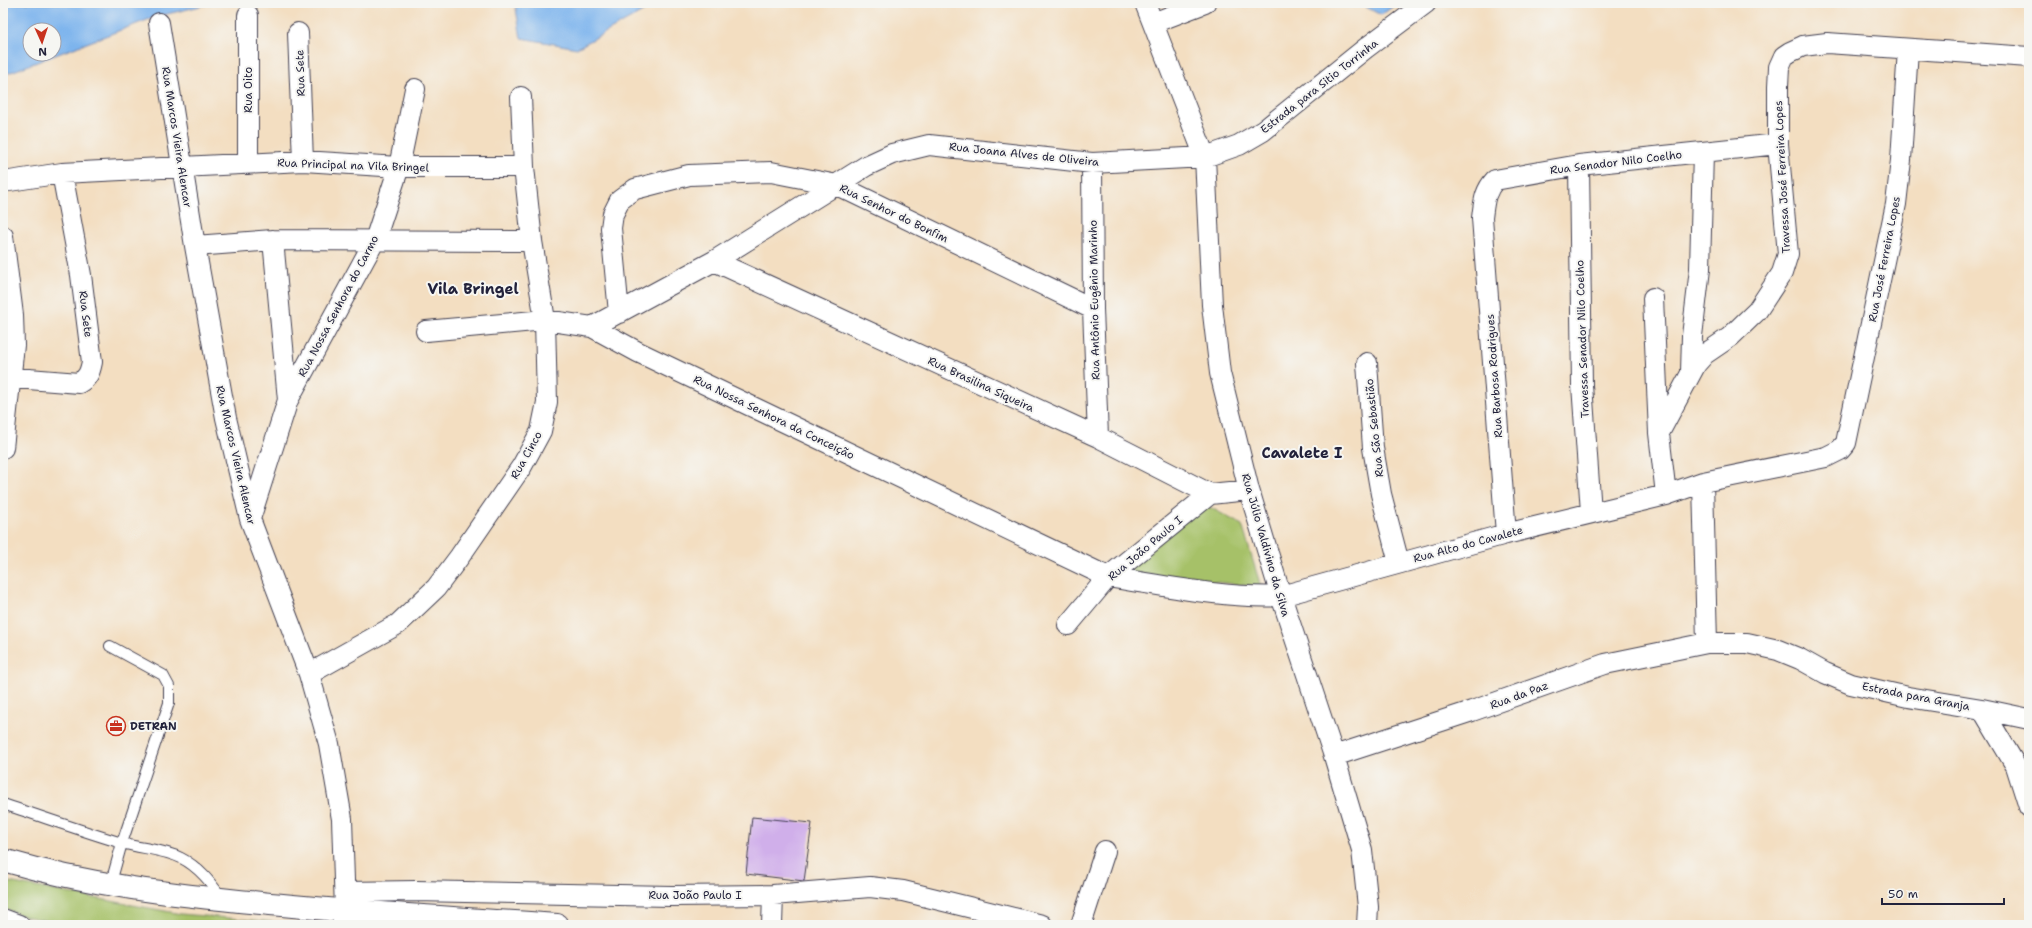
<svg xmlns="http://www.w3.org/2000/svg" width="2032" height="928" font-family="'Shantell Sans',sans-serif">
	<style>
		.green { fill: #a6c168; stroke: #647252 }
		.water { fill: #7db4ed; stroke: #506b94; fill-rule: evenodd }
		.building { fill: #d0afea }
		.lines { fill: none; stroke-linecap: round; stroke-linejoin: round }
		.lane-casing { stroke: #413e4f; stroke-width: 12 }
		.street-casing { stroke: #413e4f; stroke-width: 22 }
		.highway-casing { stroke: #413e4f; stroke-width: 24 }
		.lane { stroke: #fff; stroke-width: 10 }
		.street { stroke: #fff; stroke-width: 20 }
		.highway { stroke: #fff; stroke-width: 22 }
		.labels { text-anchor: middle; stroke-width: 4; stroke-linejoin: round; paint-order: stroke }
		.street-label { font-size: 11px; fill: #22223b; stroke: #f6f6f2 }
		.poi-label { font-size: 11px; font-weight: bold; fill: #22223b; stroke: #f6f6f2; text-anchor: start }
		.district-label { font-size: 15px; font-weight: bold; fill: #22223b; stroke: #f6f6f2 }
	</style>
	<rect width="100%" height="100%" fill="#f6f6f2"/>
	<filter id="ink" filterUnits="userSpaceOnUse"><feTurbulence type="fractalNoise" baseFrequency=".025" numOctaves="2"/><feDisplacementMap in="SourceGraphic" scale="8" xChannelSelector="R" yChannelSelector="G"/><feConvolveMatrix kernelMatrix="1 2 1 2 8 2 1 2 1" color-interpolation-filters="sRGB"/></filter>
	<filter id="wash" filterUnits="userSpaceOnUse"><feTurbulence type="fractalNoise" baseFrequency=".012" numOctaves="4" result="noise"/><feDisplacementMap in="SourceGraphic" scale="16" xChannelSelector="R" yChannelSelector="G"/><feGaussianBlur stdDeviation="0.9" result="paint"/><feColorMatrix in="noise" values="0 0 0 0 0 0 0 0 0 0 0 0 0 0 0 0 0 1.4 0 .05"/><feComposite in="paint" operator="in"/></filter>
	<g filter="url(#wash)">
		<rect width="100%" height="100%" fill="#f3dec1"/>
		<path class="green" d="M 1206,505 L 1242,525 L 1261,587 L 1122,572 Z
			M 3,881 L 181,914 L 299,924 L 68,925 L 24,916 L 3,908 Z"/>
		<path class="water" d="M 3,3 L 213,3 L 155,17 L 3,75 ZM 30,30 L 54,30 L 54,54 L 30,54 Z
			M 515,3 L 659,3 L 577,48 L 521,38 Z
			M 1358,3 L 1398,3 L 1381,15 Z"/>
		<g id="blocks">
			<path class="building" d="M 752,817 L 812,823 L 804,881 L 746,874 Z"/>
		</g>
	</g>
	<g filter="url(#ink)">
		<use href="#blocks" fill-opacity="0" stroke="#413e4f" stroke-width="1"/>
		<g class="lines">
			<defs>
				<path id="lane" d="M 3,804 C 43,817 82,831 122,843 C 142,849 163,849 181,858 C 199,867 211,883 222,898
					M 110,886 L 122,843 L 169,703 L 169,686 L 163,675 L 110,646"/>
				<path id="street" d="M 1145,3 L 1205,157 L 1212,305 L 1220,373 L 1249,490 L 1281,596 L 1334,756 L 1362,850 L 1368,907 L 1367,925
					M 248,15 L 248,164
					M 159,23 L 195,246 L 226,418 L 250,519 L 309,674 L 329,744 L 342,819 L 345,911 L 342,925
					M 1153,23 L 1205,3
					M 298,33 L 303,161
					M 1092,163 L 1093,309 L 1098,437
					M 1579,165 L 1582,385 L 1591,512
					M 3,182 L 62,173 L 303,161 L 399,167 L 524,167
					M 3,236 L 13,315 L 14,345 L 3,448
					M 273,240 L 288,400
					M 195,246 L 273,240 L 532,241
					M 714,261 L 1098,437 L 1210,494 L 1249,490
					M 1653,298 L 1659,433 L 1666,495
					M 619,313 L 611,228 L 613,214 L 620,200 L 635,189 L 689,175 L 771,172 L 837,185 L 1093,309
					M 592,327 L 714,261 L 866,166 L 892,154 L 929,145 L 1092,163 L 1205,157 L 1239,145 L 1263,131 L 1366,48 L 1426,3
					M 426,331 L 545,320 L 592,327 L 638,352 L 1108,577 C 1162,585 1227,599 1281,596 L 1506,534 L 1666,495 L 1703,482 L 1826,457 L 1840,450 L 1846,443 L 1896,204 L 1901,160 L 1908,49
					M 1367,363 L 1373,448 L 1381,494 L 1399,563
					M 1691,372 L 1692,336 L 1700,269 L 1703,152
					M 3,377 L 79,383 C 88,378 90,372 92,362 L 81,275 L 62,173
					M 1659,433 L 1696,364 L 1705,354 L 1730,337 L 1757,311 L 1782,273 L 1788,254 L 1778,144 L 1778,86 L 1779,67 L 1784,56 L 1790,52 L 1803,46 L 1827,43 L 2029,57
					M 1703,482 L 1707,643
					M 250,519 L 288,400 L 375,240 L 399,167 L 415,89
					M 1506,534 L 1482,218 C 1484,203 1484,192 1495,180 L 1579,165 L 1778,144
					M 1068,625 L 1108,577 L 1210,494
					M 309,674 L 398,624 L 436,588 L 460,556 L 522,466 L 541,431 L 547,402 L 545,320 L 532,241 L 524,167 L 521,97
					M 1982,709 L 2016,766 L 2029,807
					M 1334,756 L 1472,711 L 1605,664 L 1707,643 L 1747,643 L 1778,650 L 1800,659 L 1825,673 L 1851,684 L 1908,697 L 1982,709 L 2029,719
					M 345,892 L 416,891 L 671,896 L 773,895 L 870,887 L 903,891 L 1042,925
					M 3,919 L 19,925
					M 772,925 L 773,895
					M 1081,925 L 1105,851"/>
				<path id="highway" d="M 3,860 C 88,885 174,895 261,903 C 360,913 458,918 557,925"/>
			</defs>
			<use href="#lane" class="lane-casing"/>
			<use href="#street" class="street-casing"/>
			<use href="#highway" class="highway-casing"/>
			<use href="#lane" class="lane"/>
			<use href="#street" class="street"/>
			<use href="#highway" class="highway"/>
		</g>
	</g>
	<defs>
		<symbol id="office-ring" viewBox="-11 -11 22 22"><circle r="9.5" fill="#f6f6f2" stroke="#c8321e" stroke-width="1.5"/><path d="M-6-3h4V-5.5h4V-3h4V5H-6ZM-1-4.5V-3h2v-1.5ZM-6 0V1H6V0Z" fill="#c8321e"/></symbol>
	</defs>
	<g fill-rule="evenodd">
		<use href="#office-ring" x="105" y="715" width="22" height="22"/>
	</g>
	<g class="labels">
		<g class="street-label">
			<text transform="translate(300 73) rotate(-92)" y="4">Rua Sete</text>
			<text transform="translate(1319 86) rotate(-38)" y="4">Estrada para Sitio Torrinha</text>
			<text transform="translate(248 90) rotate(-90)" y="4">Rua Oito</text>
			<text transform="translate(177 137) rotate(81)" y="4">Rua Marcos Vieira Alencar</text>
			<text transform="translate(1024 154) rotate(6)" y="4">Rua Joana Alves de Oliveira</text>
			<text transform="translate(1616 162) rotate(-7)" y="4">Rua Senador Nilo Coelho</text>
			<text transform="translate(353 165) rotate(2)" y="4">Rua Principal na Vila Bringel</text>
			<text transform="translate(1782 177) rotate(-93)" y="4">Travessa José Ferreira Lopes</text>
			<text transform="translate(894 213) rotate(26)" y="4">Rua Senhor do Bonfim</text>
			<text transform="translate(1884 259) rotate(-79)" y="4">Rua José Ferreira Lopes</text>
			<text transform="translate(1094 300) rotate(-91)" y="4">Rua Antônio Eugênio Marinho</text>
			<text transform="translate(338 306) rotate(-62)" y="4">Rua Nossa Senhora do Carmo</text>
			<text transform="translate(86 314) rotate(83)" y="4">Rua Sete</text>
			<text transform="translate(1582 339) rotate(-92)" y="4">Travessa Senador Nilo Coelho</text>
			<text transform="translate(1494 376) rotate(-94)" y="4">Rua Barbosa Rodrigues</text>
			<text transform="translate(981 384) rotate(25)" y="4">Rua Brasilina Siqueira</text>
			<text transform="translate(774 417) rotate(26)" y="4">Rua Nossa Senhora da Conceição</text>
			<text transform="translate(1374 428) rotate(-96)" y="4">Rua São Sebastião</text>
			<text transform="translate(236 455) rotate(77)" y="4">Rua Marcos Vieira Alencar</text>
			<text transform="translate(526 455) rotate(-61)" y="4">Rua Cinco</text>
			<text transform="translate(1468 544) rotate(-15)" y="4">Rua Alto do Cavalete</text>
			<text transform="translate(1266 545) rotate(74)" y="4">Rua Júlio Valdivino da Silva</text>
			<text transform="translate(1145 548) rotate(-40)" y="4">Rua João Paulo I</text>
			<text transform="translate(1519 695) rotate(-20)" y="4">Rua da Paz</text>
			<text transform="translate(1916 696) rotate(11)" y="4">Estrada para Granja</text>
			<text x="695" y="899">Rua João Paulo I</text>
		</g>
		<g class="poi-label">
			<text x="130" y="730">DETRAN</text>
		</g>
		<g class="district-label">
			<text x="473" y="294">Vila Bringel</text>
			<text x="1302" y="458">Cavalete I</text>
		</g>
	</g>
	<rect width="2032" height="928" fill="none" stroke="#f6f6f2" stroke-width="16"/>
	<g transform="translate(42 42) rotate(177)"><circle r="19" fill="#f6f6f2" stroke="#a1a1a9"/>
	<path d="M0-3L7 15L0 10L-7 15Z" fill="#c8321e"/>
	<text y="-6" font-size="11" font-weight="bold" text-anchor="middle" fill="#22223b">N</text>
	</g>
	<path d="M1882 898v6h122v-6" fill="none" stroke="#22223b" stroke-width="2"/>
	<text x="1888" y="898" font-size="12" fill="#22223b" stroke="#f6f6f2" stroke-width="3" paint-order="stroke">50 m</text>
</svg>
